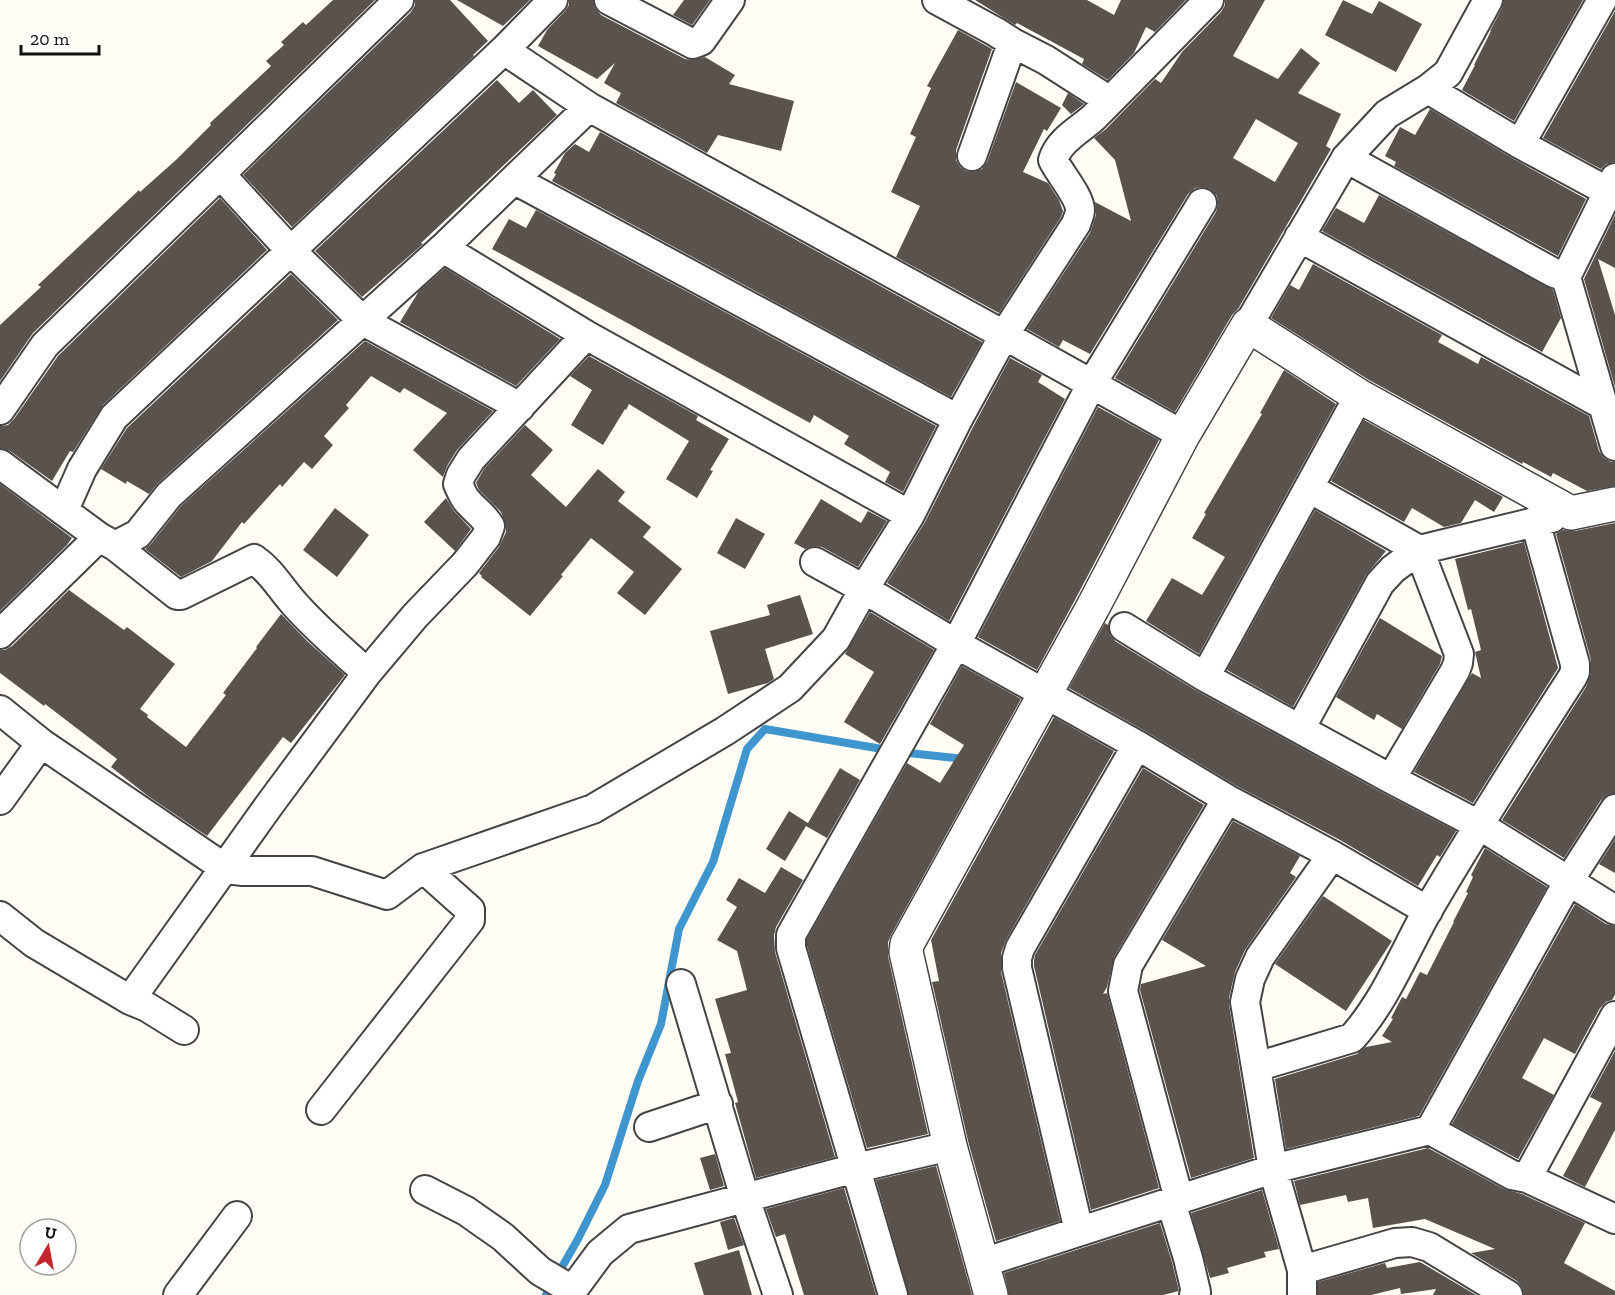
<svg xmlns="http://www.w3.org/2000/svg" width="1615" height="1295" font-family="'Zilla Slab',serif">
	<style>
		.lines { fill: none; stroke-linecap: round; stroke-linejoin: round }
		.stream { stroke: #3f96cf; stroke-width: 8 }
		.building { fill: #5a524d; fill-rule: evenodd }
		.minor-casing { stroke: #444; stroke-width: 32 }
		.tertiary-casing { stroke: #444; stroke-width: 36 }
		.minor { stroke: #fff; stroke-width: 28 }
		.tertiary { stroke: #fff; stroke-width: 33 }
	</style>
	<rect width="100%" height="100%" fill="#fffdf5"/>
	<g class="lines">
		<path class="stream" d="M 909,753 L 964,759
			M 546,1295 L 578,1239 L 605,1185 L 638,1081 L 661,1024 L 679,929 L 713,862 L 747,749 L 765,729 L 888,750"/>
	</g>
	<path class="building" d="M 333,0 L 375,0 L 33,333 L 0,381 L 0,325 L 41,287 L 38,285 L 139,190 L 140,192 L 177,159 L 211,125 L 210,123 L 271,66 L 266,61 L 284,45 L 281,42 L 303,22 L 306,25 Z
		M 415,0 L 450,0 L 488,41 L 473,55 L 474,56 L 292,227 L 243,175 L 411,12 L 415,5 Z
		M 457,0 L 530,0 L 503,26 Z
		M 569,0 L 593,0 L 595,8 L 601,15 L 685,59 L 692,60 L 705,57 L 735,75 L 729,84 L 794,101 L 781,151 L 718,135 L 707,153 L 616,103 L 621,93 L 604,83 L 615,63 L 597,79 L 538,46 L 547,30 L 565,11 L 569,5 Z
		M 684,0 L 710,0 L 692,25 L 673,15 Z
		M 975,0 L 1087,0 L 1114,15 L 1121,0 L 1186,0 L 1155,32 L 1146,27 L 1134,53 L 1108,80 L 1082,64 L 1084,59 L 1017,23 L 1015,25 Z
		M 1225,0 L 1265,0 L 1233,56 L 1278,79 L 1301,48 L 1320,63 L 1298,93 L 1341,114 L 1326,146 L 1331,149 L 1238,309 L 1232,315 L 1175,412 L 1115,378 L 1216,212 L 1218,204 L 1217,196 L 1210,189 L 1202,187 L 1195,188 L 1188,194 L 1090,354 L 1063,340 L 1059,347 L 1027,329 L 1090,233 L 1096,215 L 1095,202 L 1131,221 L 1115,160 L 1094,138 L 1106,129 L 1155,79 L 1161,83 L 1182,52 L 1221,12 L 1225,5 ZM 1256,119 L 1298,143 L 1275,182 L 1233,158 Z
		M 1343,0 L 1372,14 L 1379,1 L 1422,24 L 1396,72 L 1325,35 Z
		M 1504,0 L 1583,0 L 1514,121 L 1462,90 L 1475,65 L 1474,65 L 1491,31 L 1490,31 L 1502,8 Z
		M 1615,11 L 1615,162 L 1606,164 L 1601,169 L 1543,138 Z
		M 958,30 L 992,49 L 956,150 L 956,160 L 960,167 L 966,171 L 974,172 L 982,169 L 987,162 L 1016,82 L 1061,108 L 1047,131 L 1044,129 L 1023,172 L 1048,183 L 1059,200 L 1063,211 L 1061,217 L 999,313 L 896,257 L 920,206 L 891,192 L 916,137 L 910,134 L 931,88 L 927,86 Z
		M 497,80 L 519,103 L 533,90 L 557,115 L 421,243 L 423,244 L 362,297 L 315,251 Z
		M 1068,93 L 1084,104 L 1071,114 L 1062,105 Z
		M 1430,109 L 1512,158 L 1586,199 L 1558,256 L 1394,166 L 1396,162 L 1385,156 L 1400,127 L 1415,135 Z
		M 600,132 L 982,342 L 951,397 L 552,181 L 556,174 L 554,173 L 565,153 L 575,144 L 589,152 Z
		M 1379,195 L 1553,290 L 1561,318 L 1542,352 L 1322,231 L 1336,208 L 1364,223 Z
		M 220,198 L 267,250 L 103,405 L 73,452 L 70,451 L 52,481 L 10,451 L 0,448 L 0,426 L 8,425 L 14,419 L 58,356 Z
		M 536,210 L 936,426 L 903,492 L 885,482 L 890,472 L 844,444 L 849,436 L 814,415 L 810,423 L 492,249 L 509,219 L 526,228 Z
		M 1615,215 L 1615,268 L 1598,259 L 1615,315 L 1615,387 L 1584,279 Z
		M 1313,264 L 1442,335 L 1438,342 L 1478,364 L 1481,357 L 1589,416 L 1599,451 L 1604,458 L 1611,462 L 1615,462 L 1615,486 L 1587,491 L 1553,473 L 1551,477 L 1523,462 L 1522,464 L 1369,380 L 1271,318 L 1290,285 L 1299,290 Z
		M 445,268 L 560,339 L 516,386 L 400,322 L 419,291 Z
		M 291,274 L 338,320 L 158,483 L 149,494 L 127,481 L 126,484 L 101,469 L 127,428 Z
		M 365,341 L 493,411 L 457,450 L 447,466 L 443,477 L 413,450 L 447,413 L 404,388 L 400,393 L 371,376 L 346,405 L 349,408 L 324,436 L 333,445 L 312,469 L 304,462 L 282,487 L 280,484 L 244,524 L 242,522 L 212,561 L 181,577 L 145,549 L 151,544 L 181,506 Z
		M 589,356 L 698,416 L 696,420 L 729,439 L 710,470 L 713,471 L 697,498 L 666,479 L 689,441 L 629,404 L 626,410 L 625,409 L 603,445 L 571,425 L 592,390 L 570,376 Z
		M 1010,358 L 1042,375 L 1038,382 L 1065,399 L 949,621 L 887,583 L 925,522 L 973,427 Z
		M 1284,370 L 1336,404 L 1199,654 L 1146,621 L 1172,578 L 1202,595 L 1225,557 L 1192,538 L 1206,514 L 1204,513 L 1262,414 L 1260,413 Z
		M 1098,407 L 1159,440 L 1076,598 L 1037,670 L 978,637 Z
		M 1364,420 L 1503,497 L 1494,512 L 1475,500 L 1461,523 L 1444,527 L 1412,508 L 1404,522 L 1331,481 Z
		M 525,425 L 553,450 L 531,475 L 566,507 L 598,469 L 625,492 L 618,501 L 651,527 L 643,537 L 682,569 L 645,615 L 617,593 L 634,572 L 591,538 L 561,575 L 563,576 L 530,616 L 481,577 L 482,576 L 479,573 L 499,547 L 506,532 L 506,525 L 501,512 L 479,490 L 476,483 L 484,469 Z
		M 0,484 L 72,538 L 67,545 L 0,611 Z
		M 446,498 L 454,511 L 471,529 L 455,551 L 424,522 Z
		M 821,499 L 861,523 L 868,511 L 887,521 L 858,567 L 822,547 L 814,546 L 805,549 L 794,543 Z
		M 335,508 L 369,535 L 337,577 L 303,550 Z
		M 1315,510 L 1386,551 L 1366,575 L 1293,707 L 1227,670 Z
		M 736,518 L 765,534 L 745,569 L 717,553 Z
		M 1615,523 L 1615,793 L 1607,795 L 1601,800 L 1564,858 L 1502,820 L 1586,687 L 1591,673 L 1591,660 L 1556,534 L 1563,530 L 1575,531 Z
		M 1524,542 L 1558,668 L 1473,803 L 1414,772 L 1472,673 L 1481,678 L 1475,652 L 1481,650 L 1471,609 L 1468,610 L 1455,559 Z
		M 69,590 L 124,630 L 127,627 L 175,664 L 140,709 L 148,715 L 147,717 L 186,747 L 226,695 L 223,693 L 257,648 L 256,647 L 281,614 L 307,641 L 345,675 L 291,743 L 283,737 L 207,836 L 148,796 L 111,767 L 117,759 L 45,704 L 44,706 L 0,673 L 0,650 L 5,650 L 12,646 Z
		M 800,595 L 813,634 L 765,649 L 774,679 L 768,683 L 728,694 L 710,631 L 770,615 L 767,605 Z
		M 870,612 L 934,650 L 880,744 L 844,722 L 874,672 L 845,654 Z
		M 1380,618 L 1442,656 L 1440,664 L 1402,729 L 1377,714 L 1374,720 L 1336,697 Z
		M 1105,623 L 1108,625 L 1110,635 L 1115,641 L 1197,691 L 1383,793 L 1456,831 L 1440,857 L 1437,855 L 1418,886 L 1340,840 L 1235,785 L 1145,731 L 1069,688 Z
		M 962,666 L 1021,699 L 891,935 L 888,942 L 888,956 L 928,1134 L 867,1148 L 807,946 L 807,939 L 907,763 L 940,783 L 964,745 L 930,724 Z
		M 1054,717 L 1114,751 L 1006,940 L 1001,953 L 1001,972 L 1060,1221 L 996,1241 L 968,1141 L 932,982 L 939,981 L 931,940 Z
		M 840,768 L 860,780 L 827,838 L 806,826 L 785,861 L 766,849 L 789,811 L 808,823 Z
		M 1143,768 L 1204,805 L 1114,957 L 1107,987 L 1103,994 L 1107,993 L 1159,1188 L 1091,1210 L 1034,966 L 1034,960 L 1035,955 Z
		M 1233,821 L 1300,856 L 1290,873 L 1296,877 L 1245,950 L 1235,972 L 1229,998 L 1229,1005 L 1254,1158 L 1191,1178 L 1140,990 L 1141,984 L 1206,966 L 1162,940 Z
		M 1615,839 L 1615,873 L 1599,864 Z
		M 1485,848 L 1547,887 L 1419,1116 L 1286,1149 L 1275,1079 L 1357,1054 L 1366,1047 L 1392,1042 L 1382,1036 L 1393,1019 L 1391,1018 L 1402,997 L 1406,999 L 1420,972 L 1427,975 L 1454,922 L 1453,922 L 1468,893 L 1466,892 L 1473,877 L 1471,875 Z
		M 781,867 L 803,880 L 776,927 L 774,935 L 775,952 L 835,1157 L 756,1178 L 735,1103 L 738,1102 L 725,1054 L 731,1053 L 715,999 L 747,990 L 737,951 L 717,940 L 737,907 L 726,900 L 739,878 L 765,893 Z
		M 1323,896 L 1392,941 L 1346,1011 L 1275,964 Z
		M 1575,904 L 1606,924 L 1615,926 L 1615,995 L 1612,1000 L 1606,1002 L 1600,1008 L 1575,1054 L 1544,1038 L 1522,1078 L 1554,1095 L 1518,1159 L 1452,1124 Z
		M 1615,1051 L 1615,1130 L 1585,1187 L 1563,1176 L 1602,1103 L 1590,1097 Z
		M 1428,1148 L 1504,1189 L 1522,1194 L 1585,1223 L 1564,1263 L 1615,1291 L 1615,1295 L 1524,1295 L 1522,1287 L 1517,1281 L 1471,1253 L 1495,1249 L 1425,1219 L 1373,1228 L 1368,1198 L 1348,1202 L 1346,1195 L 1300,1205 L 1294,1181 Z
		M 715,1154 L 724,1186 L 710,1190 L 700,1158 Z
		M 936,1166 L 972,1295 L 909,1295 L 876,1180 Z
		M 844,1188 L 876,1295 L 804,1295 L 785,1234 L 776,1237 L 766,1209 Z
		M 1262,1190 L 1279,1249 L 1264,1252 L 1266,1257 L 1227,1268 L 1229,1273 L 1210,1278 L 1191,1213 Z
		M 734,1218 L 744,1245 L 728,1250 L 720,1222 Z
		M 1160,1223 L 1172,1262 L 1179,1291 L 1163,1295 L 1009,1295 L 1004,1273 Z
		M 739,1250 L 752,1295 L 704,1295 L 694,1263 Z
		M 1420,1262 L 1476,1295 L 1433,1295 L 1436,1289 L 1401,1294 L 1400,1288 L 1371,1295 L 1318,1295 L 1318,1282 L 1385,1263 L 1387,1268 Z"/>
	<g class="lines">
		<defs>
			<path id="minor" d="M 609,0 L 693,44 L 701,41 L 730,0
				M 937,0 L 996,32 L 1013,43 L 1009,52 L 972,156
				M 1013,43 L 1046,60 L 1110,101
				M 504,50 L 589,107 L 1004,335 L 1183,435
				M 1428,89 L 1520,144 L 1607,191
				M 1520,144 L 1602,0
				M 1346,158 L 1554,273 L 1566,277
				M 221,175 L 290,250 L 363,321 L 520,407
				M 1615,178 L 1566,277 L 1615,446
				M 515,180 L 958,419
				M 1299,237 L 1603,405
				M 443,248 L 586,335 L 910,515
				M 1248,325 L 1346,158 L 1387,114 L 1428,89 L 1448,73 L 1488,0
				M 0,410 L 45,345 L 399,0
				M 0,464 L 99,537
				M 1309,488 L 1419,550 L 1459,654 L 1458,663 L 1455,671 L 1391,779
				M 64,510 L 82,469 L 114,417 L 504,50 L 553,0
				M 115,546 L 177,595 L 181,595 L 254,559 C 271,571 279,586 292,601 C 314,627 342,650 367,673
				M 815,562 L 864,589 L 956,644 L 1137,745 L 1227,799 L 1332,855 L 1428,911
				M 1124,627 L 1205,677 L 1391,779 L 1479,825 L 1615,910
				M 0,634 L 99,537 L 115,546 L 138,534 L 169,495 L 443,248 L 589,107
				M 1205,677 L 1359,396
				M 0,710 L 41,743 L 226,869 L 243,871 L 312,871 L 387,895 L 423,868 L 593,809 L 725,731 L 790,688 L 836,639 L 864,589 L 910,515 L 958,419 L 1004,335 L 1076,224 C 1077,220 1080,215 1080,210 C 1080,197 1060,174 1053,160 C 1059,140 1080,130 1094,117 C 1133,78 1171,39 1209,0
				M 1300,729 L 1380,583 L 1393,569 L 1419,550 L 1552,518
				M 0,800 L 41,743
				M 0,916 L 34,943 L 130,1000
				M 681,984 L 745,1198 L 778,1295
				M 184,1030 L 147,1007 L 130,1000 L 270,804 L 367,673 L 415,616 L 465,564 L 486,537 L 490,526 C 484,516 476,511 468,502 C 463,497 461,490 458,484 L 461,475 L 471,459 L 586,335
				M 1256,1067 L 1352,1038 C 1386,1000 1404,952 1429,908 C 1475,830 1523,754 1572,678 L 1575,672 L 1575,664 L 1535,521
				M 321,1110 L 470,920 L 470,910 L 423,868
				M 649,1127 L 718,1104
				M 1430,1130 L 1512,1175 L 1527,1178 L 1615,1016
				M 1527,1178 L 1615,1219
				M 425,1190 L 466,1211 L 503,1237 L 540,1271 L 572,1290
				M 1179,1199 L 1123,991 L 1128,965 L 1227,799
				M 1171,1202 L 1188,1258 L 1196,1292 L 1194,1295
				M 1079,1231 L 1017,968 L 1017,958 L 1020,948 L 1137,745
				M 982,1263 L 1273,1169 L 1430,1130 L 1568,882 L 1615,809
				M 1302,1270 L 1395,1243 L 1412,1242 L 1429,1247 L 1508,1295
				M 178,1295 L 237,1216
				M 569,1295 L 600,1253 L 629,1229 L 856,1168 L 950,1146
				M 893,1295 L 791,948 L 791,935 L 956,644 L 1091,385 L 1202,203
				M 1302,1295 L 1302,1270 L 1273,1169 L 1245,1002 L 1250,979 L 1260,957 L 1332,855"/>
			<path id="tertiary" d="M 991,1295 L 950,1146 L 906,952 L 907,944 L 1093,607 L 1183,435 L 1248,325 L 1359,396 L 1571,513 L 1615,504"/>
		</defs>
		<use href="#minor" class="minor-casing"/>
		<use href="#tertiary" class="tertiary-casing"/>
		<use href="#minor" class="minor"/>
		<use href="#tertiary" class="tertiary"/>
	</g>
	<g transform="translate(48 1247) rotate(10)"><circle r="28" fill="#ffffff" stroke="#a0a0a0" stroke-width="1.5"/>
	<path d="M0-4.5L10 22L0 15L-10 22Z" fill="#c4262e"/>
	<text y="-9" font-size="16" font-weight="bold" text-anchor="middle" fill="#111111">U</text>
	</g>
	<path d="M21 45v9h78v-9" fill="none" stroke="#111111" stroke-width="3"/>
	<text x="30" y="45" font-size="18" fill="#111111" stroke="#ffffff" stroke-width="4.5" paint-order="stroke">20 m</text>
</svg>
